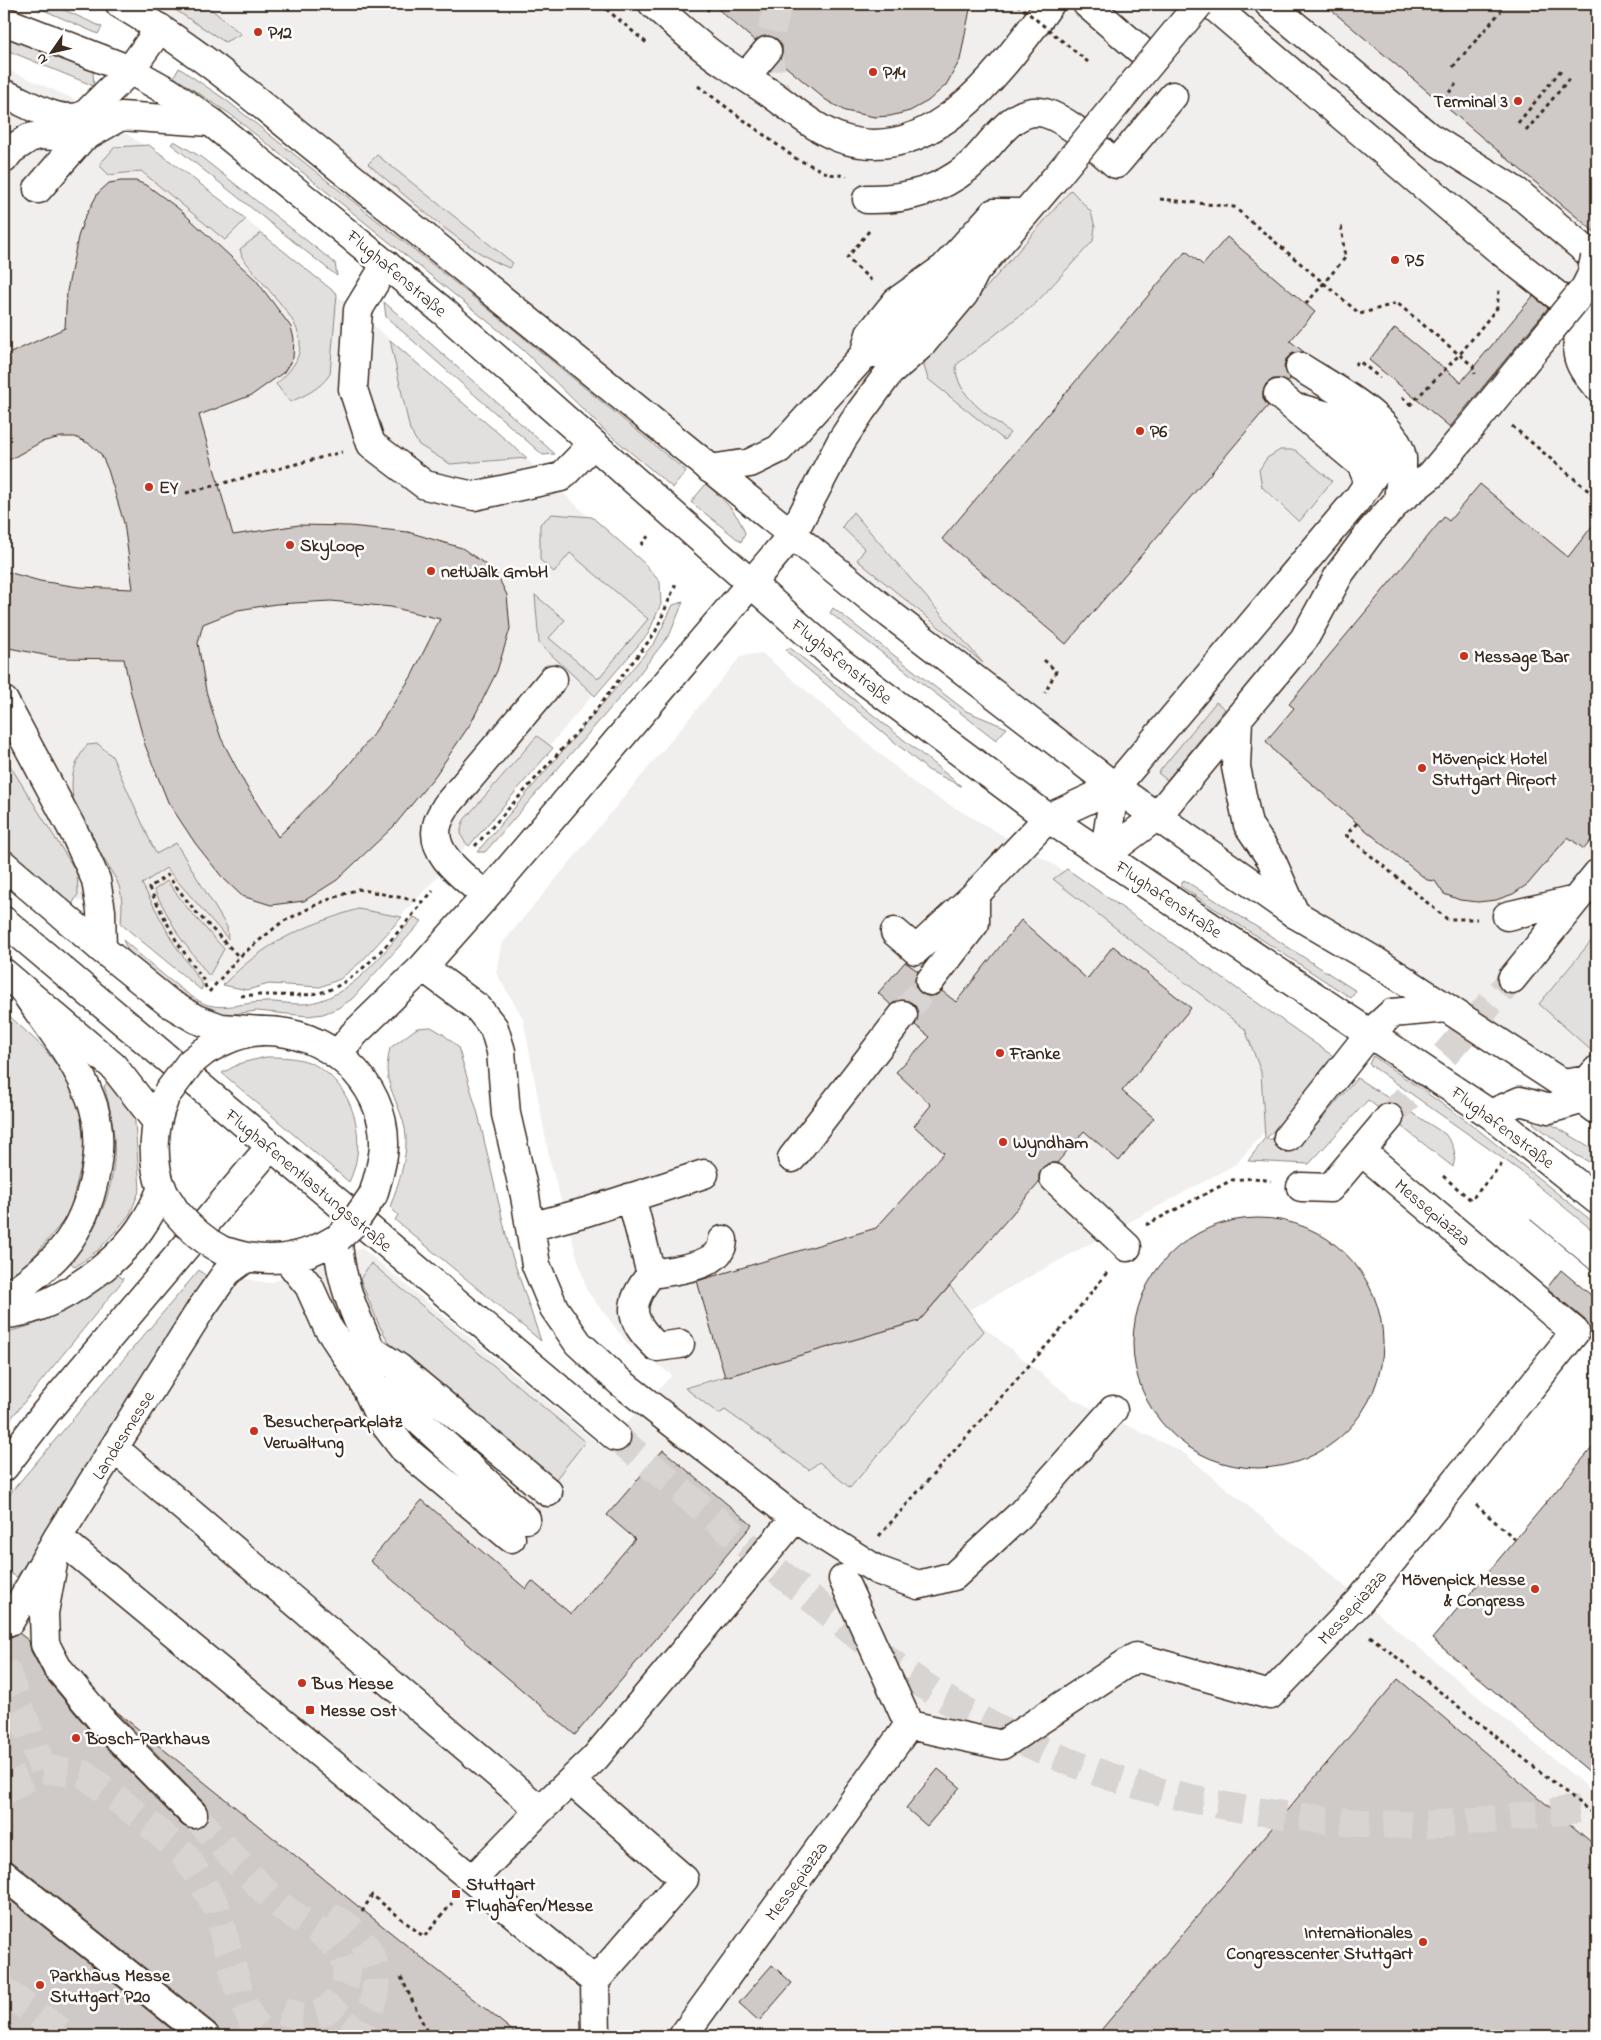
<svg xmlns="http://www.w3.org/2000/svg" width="1601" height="2040" font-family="'Indie Flower',sans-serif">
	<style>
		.built { fill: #f1efee }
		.green { fill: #e2e0de; stroke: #8e857e }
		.building { fill: #cfcac7; stroke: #3b2a1e; fill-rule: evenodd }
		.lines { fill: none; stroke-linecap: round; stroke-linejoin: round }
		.minor-tunnel { stroke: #d8d4d2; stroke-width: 28; stroke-dasharray: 28 14; stroke-linecap: butt }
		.major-tunnel { stroke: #d8d4d2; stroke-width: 28; stroke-dasharray: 28 14; stroke-linecap: butt }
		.minor-casing { stroke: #3b2a1e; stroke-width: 31 }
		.major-casing { stroke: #3b2a1e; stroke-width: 31 }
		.highway-casing { stroke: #3b2a1e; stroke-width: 31 }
		.path { stroke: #3b2a1e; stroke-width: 3; stroke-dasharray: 4 4; stroke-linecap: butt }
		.minor { stroke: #fff; stroke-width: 28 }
		.major { stroke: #fff; stroke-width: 28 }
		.highway { stroke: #fff; stroke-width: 28 }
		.tram { stroke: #3b2a1e; stroke-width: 1 }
		.minor-bridge-casing { stroke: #3b2a1e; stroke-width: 31; stroke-linecap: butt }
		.path-bridge { stroke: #3b2a1e; stroke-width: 3; stroke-dasharray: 4 4; stroke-linecap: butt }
		.minor-bridge { stroke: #fff; stroke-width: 28 }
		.poi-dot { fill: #c8321e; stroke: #fff; stroke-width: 2 }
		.labels { text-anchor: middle; stroke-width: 5; stroke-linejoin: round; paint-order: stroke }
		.poi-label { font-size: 18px; font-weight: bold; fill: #3b2a1e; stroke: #fff; text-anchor: start }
		.street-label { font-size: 18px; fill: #3b2a1e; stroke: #fff }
	</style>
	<rect width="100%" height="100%" fill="#fff"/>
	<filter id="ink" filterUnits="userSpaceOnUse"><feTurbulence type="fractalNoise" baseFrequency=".02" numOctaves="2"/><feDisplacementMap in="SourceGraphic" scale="10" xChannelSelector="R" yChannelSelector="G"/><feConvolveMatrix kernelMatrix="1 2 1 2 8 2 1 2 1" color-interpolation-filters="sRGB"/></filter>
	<g filter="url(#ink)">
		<path class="built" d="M 120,4 L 1597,4 L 1597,1110 L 1295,914 Z
			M 4,68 L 72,98 L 145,146 L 245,219 L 398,346 L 523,456 L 654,577 L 648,628 L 470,842 L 398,919 L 229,983 L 198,983 L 125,923 L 68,895 L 4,838 Z
			M 762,653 L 919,787 L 1056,866 L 1329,1060 L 1236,1164 L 965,1312 L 1073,1399 L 1184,1453 L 1597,1795 L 1597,2036 L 4,2036 L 4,1578 L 17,1588 L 210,1273 L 269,1283 L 362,1248 L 603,1448 L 672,1375 L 628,1344 L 587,1291 L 550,1162 L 523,1018 L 496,973 L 501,945 L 741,656 Z"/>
		<path class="green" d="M 30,4 L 51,4 L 102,27 L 98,34 Z
			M 166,4 L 205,4 L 241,34 L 225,42 Z
			M 4,35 L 93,72 L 94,86 L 4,49 Z
			M 179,68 L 226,100 L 507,324 L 686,471 L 673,488 L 603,429 L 522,349 L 230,114 L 174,77 Z
			M 174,141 L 201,157 L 335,263 L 337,276 L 171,144 Z
			M 149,145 L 246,219 L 225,240 L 141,171 L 109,175 L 99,165 L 115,147 Z
			M 377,155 L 513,263 L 509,268 C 462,249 408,197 368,164 Z
			M 1071,190 L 1091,212 L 1095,227 L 1093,241 L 1035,304 L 956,365 C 955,396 989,415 1010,433 L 1004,440 L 928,379 L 924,366 L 926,357 Z
			M 261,233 L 337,294 L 330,374 C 320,389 306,395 290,402 L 276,384 C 314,352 302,328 274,296 C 263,283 252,270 242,257 L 240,249 Z
			M 384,302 L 555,454 L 543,455 L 386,317 Z
			M 390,340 L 527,458 L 450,464 L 419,445 L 410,430 Z
			M 1280,450 L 1295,450 L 1332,481 L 1299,522 L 1262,487 L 1259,470 L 1267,458 Z
			M 706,484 C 723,499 737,511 745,533 L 741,542 L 691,502 Z
			M 853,512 L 983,663 L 857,560 L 865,549 L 842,527 Z
			M 552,514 L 592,517 L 644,563 L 660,582 L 661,604 L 648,634 L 595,696 L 539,643 L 535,595 L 565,620 L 549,638 L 598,679 L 648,619 L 570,553 L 554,572 L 540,560 L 540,524 Z
			M 683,602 L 670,634 L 629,687 L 485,852 L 477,852 L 655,642 L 673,605 Z
			M 833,608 L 966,711 L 1007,728 L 996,740 L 830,613 Z
			M 789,647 L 961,786 L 928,770 L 786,651 Z
			M 1216,702 L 1225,709 L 1167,780 L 1158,773 Z
			M 537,736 L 553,748 L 469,846 C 460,838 459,831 464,820 Z
			M 98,744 L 112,756 L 156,854 L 176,843 L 227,927 L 228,939 L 166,868 L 142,884 L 173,942 L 203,985 L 201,990 L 121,924 C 122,911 123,898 119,886 C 117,879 111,872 108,866 C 84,825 53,790 87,745 Z
			M 4,756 L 77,873 L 78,894 L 72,905 L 4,846 Z
			M 1067,869 L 1333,1056 L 1326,1072 L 1266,1139 L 1303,1141 L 1357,1078 L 1445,1134 C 1454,1146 1457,1152 1453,1167 L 1368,1100 L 1309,1164 L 1248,1161 L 1265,1138 L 1261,1072 L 1245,1029 L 1053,879 Z
			M 1184,880 L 1356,991 L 1351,998 L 1180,886 Z
			M 167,881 L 189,910 L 224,949 L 209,976 L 179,936 L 154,890 Z
			M 358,909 L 402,917 L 362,961 L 340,979 L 320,987 L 269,984 L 247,990 L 223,985 C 265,942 301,927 358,909 Z
			M 414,917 L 422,921 L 352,999 L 338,1008 L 323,1014 L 308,1016 L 257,1011 L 217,1016 L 197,1010 L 130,955 L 123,940 C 141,955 188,999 208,1005 C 227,1010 246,1002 265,1002 C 279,1001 296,1006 311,1003 C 357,993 384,951 414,917 Z
			M 1597,934 L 1597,1049 L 1594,1053 L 1539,1004 Z
			M 4,1011 L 44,1048 L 78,1094 L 85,1150 L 69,1214 L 22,1271 L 4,1279 Z
			M 431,1027 L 443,1034 L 458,1047 L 478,1114 L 509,1247 L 541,1341 L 395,1220 L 398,1215 L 390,1207 C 398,1184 407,1161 406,1137 C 405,1116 392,1098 388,1078 C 386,1068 388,1058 390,1048 L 417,1028 Z
			M 1373,1056 L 1467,1121 L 1597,1225 L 1597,1234 L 1519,1170 L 1369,1064 Z
			M 266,1057 C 281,1057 297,1057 311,1063 C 354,1083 369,1141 349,1182 L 222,1073 L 241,1063 Z
			M 111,1080 L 134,1110 L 140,1189 L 130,1214 L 116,1231 L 98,1250 L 75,1267 L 71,1263 C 114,1204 125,1157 104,1086 Z
			M 1539,1117 L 1597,1151 L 1597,1166 L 1576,1155 L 1534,1124 L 1533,1121 Z
			M 371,1263 L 585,1442 L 552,1484 L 399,1359 L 379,1325 L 360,1279 Z
			M 199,1270 L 207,1277 L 17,1577 L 4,1570 L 4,1505 L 12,1491 Z
			M 117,1275 L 124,1279 L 4,1427 L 4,1332 C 47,1326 82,1299 117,1275 Z
			M 950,1286 L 984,1331 L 850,1488 L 819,1462 L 809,1470 L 725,1410 L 719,1414 L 685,1388 L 919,1321 Z"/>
		<path class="building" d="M 712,4 L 971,4 L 960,60 L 946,85 L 928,101 L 910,111 L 890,116 L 875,117 L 845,111 L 826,100 L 779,61 L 782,53 L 782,46 L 777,39 L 769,36 L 761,37 L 755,41 Z
			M 1324,4 L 1597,4 L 1597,234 L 1554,198 Z
			M 121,181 L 136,181 L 148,186 L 179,209 L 256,280 L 291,327 L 294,339 L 293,358 L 284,372 L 252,395 L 199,415 L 233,535 L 299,525 L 350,526 L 408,532 L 462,548 L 495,571 L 507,595 L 510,629 L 497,671 L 471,723 L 435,776 L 394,826 L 337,880 L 304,901 L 271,905 L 242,896 L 222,877 L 195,843 L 168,802 L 145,745 L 131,693 L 124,659 L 59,658 L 4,647 L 4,571 L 40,581 L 79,587 L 133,589 L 124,523 L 108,470 L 101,454 L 90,444 L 75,437 L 61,437 L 41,442 L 4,463 L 4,356 L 65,328 L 67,291 L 78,237 L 84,219 L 98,193 L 109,183 ZM 331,601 L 391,607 L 440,619 L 411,677 L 374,733 L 348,766 L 278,837 L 245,784 L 221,738 L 206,691 L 198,643 L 203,624 L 238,610 L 276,604 Z
			M 1227,237 L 1315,312 L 1290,341 L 1304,352 L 1293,353 L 1286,359 L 1284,367 L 1290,379 L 1288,382 L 1281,379 L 1273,379 L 1266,384 L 1263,391 L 1263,399 L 1268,406 L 1066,644 L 942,539 L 1186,251 L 1203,265 Z
			M 1533,296 L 1548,308 L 1450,427 L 1369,360 L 1395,328 L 1461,382 Z
			M 1480,484 L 1568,557 L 1597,520 L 1597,833 L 1584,849 L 1568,837 L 1528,884 L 1513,894 L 1496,900 L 1478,902 L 1460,900 L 1444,894 L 1435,881 L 1427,880 L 1357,823 L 1277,754 L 1266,741 L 1294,708 L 1289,704 L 1444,517 L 1449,521 Z
			M 1021,920 L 1087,979 L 1113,946 L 1191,1008 L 1122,1091 L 1154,1118 L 1119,1161 L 1084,1131 L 1057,1163 L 1049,1163 L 1042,1168 L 1039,1175 L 1039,1183 L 919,1321 L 725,1377 L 697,1281 L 876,1228 L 944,1153 L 914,1126 L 931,1105 L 896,1072 L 930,1037 L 915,1025 L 918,1017 L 917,1009 L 913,1003 L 905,1000 L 898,1000 L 891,1005 L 878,993 L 905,962 L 918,971 L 915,979 L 916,987 L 920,993 L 928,996 L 936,995 L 942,991 L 956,1002 Z
			M1133 1343a125 125 0 1 1 250 0a125 125 0 1 1-250 0Z
			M 1561,1270 L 1597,1300 L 1597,1338 L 1590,1333 L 1585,1320 L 1547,1288 Z
			M 1597,1442 L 1597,1778 L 1432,1639 Z
			M 663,1450 L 752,1525 L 575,1735 L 370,1561 L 422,1500 L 526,1589 L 532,1581 L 571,1614 L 635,1539 L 607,1515 Z
			M 19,1633 L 29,1641 L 31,1651 L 45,1677 L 91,1732 L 182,1825 L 189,1829 L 196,1829 L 204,1825 L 208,1818 L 208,1811 L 204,1803 L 111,1707 L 519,2036 L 220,2036 L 215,2024 L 14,1863 L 4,1860 L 4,1635 L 11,1637 Z
			M 1398,1679 L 1597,1847 L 1597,2036 L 1096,2036 Z
			M 938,1769 L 960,1787 L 927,1826 L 906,1808 Z
			M 4,1895 L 180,2036 L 4,2036 Z
			M 772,1965 L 792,1983 L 759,2021 L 739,2003 Z"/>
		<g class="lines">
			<path class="minor-tunnel" d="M 778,4 L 767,51 L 779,100
				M 903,1015 L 930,981
				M 1389,1118 L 1512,979
				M 4,1670 L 7,1673 L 43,1769
				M 4,1791 L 43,1769 L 84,1774 L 142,1818 L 185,1855 L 215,1904 L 242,2001 L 254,2024 L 267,2036
				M 193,1814 C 220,1842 246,1873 274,1900 C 295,1920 327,1930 342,1954 C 355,1976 340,2009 315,2015 C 303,2018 293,2015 282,2010
				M 329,1916 C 336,1920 346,1924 352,1930 C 387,1964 383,2004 350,2036
				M 4,1991 L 68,2036"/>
			<path class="major-tunnel" d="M 616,1437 C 674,1485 732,1533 790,1581 C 834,1617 877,1654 925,1686 C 1045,1764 1159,1801 1301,1817 C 1337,1821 1375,1825 1411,1825 C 1473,1824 1535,1814 1597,1807"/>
			<defs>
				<path id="minor" d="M 653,4 C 677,24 700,48 726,64 C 740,74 755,83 770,93 C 793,109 813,128 840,138 C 932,170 1003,67 1050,4
					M 1087,4 L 1139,49
					M 1211,4 L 1498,249 L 1597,327
					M 1269,4 L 1428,136 L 1517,192 L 1597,260
					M 746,76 L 767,51
					M 4,94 C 27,102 61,128 86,114 L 130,70 L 160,28
					M 4,159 L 11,150 L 29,138 L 41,135 L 82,138 L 121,116 L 211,122
					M 38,189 L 82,138
					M 867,199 C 904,200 938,191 967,168 C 990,150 1011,104 1045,113 C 1071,121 1095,147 1116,164 L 1173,96
					M 386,264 L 358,310 L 353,389 L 371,444 L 425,485 L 474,496 L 561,477 L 593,444
					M 1585,317 C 1573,351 1574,360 1597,387
					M 864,355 L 890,348 L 928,303 L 962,277
					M 1300,367 C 1331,387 1396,419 1402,458 C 1403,471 1399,488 1398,501
					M 1302,409 L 1343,420 L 1374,448 L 1379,457 L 1379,467 L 1369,482
					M 710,469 L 750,463 L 779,449 L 864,355 L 870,334 L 896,302 L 944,268 L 994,213 L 1025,213
					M 4,701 L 76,836 L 96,880 L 101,911 L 102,949
					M 1238,719 L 1236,767 L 1248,825 L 1271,859 L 1295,914
					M 1104,856 L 1157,816 L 1304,639 L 1340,573 L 1371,531 L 1398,501 L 1431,475 L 1462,438
					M 1104,856 L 1115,787
					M 486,896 C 466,878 427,853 438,822 C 440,816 444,810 447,805 L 553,679
					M 1507,916 L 1576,900
					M 895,932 L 916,950 L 975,895 L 1048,818 L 1115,787 L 1359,497 L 1369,482 L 1361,464 L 1278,394
					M 423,967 L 478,1008 L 494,1028 L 501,1051 L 506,1114 L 525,1196 L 536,1265 L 554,1308 L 578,1343 L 620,1382 L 795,1518 L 877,1570 L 918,1585 L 954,1576 L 1020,1515 L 1113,1410
					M 1512,979 L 1597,874
					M 930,981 L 975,923 L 975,895
					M 205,1051 C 222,1041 241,1032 262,1031 C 324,1029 386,1080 384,1146 C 383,1163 378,1178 373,1195
					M 338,1055 L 354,1034 L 423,967 L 486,896 L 792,535 L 842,440 L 861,411 L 889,373 L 921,345 L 964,294 L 975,272 L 1052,182
					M 1563,1084 L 1588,1080 L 1597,1070
					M 164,1100 C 153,1126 151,1161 162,1189 C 165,1196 170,1202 174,1209
					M 1490,1114 L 1520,1101 L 1549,1109 L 1584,1099
					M 1288,1137 L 1370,1033 L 1392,1013 L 1447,1008
					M 792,1158 L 903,1015
					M 1054,1178 L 1127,1247
					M 1301,1187 L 1330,1188 L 1389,1118
					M 631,1197 L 651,1274 C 626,1306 629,1320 657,1347 L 680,1344
					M 530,1227 L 586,1212 L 704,1174
					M 338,1238 C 339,1284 359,1323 377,1364
					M 228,1252 C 268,1265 302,1260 338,1238
					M 287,1259 L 309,1286 L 327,1326 L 363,1381 L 380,1418 L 403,1448 L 511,1538
					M 651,1274 C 672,1271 722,1267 723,1240
					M 370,1349 L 399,1368 L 548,1492
					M 363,1381 L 390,1394 L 526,1519
					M 115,1449 L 540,1810
					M 58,1537 L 595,1981
					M 54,1558 L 44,1613 L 45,1644 L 57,1667 L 103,1722 L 193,1814
					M 843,1579 L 909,1725
					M 10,1621 L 58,1537 L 201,1309 L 227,1272 L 246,1258
					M 909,1725 L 1002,1745 L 1136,1657 L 1270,1695 L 1359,1602 L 1575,1332 L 1361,1151
					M 571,1781 L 684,1879 L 595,1981
					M 4,1875 L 205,2036
					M 473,1879 L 540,1810 L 595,1758 L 795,1518
					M 595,1981 L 596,2036
					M 683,2036 L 909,1725"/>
				<path id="major" d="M 120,4 C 166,31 209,62 251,96 L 890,614 L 1115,787 L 1295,914 L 1375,961 L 1563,1084 L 1597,1110
					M 4,21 L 130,70 L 169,92 L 211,122 L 444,312 L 841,663 L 1048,818 L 1490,1114 L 1597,1200
					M 4,865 L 102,949 L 169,1003 L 196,1019 L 221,1028 L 261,1031
					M 4,921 L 616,1437
					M 4,973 L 113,1066 L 157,1122"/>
				<path id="highway" d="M 4,1298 C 55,1264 83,1237 95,1175 C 100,1149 100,1121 90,1097 C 75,1058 47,1025 24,991
					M 4,1314 C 51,1312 113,1267 140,1229 C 149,1216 156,1203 162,1188
					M 4,1467 L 46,1412 L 270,1147"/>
			</defs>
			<use href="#minor" class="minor-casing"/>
			<use href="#major" class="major-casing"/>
			<use href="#highway" class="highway-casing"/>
			<path class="path" d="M 600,4 L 649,45
				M 1002,8 L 1006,4
				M 707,11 L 712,4
				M 1453,67 L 1501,11
				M 698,86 L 795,158 L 829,174 L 847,176
				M 1439,105 L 1456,84
				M 1518,123 L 1561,70
				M 1526,131 L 1569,79
				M 1160,199 L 1234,207 L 1360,314 L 1397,303 L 1473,366 L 1475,374
				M 869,231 L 847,258 L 873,282
				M 1306,304 L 1345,258 L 1341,224
				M 1355,365 L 1359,361 L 1380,378
				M 1402,397 L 1411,405
				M 1410,405 L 1460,354 L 1497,308 L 1499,290
				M 1512,426 L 1597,498
				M 186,493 L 342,452
				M 641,545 L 650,534
				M 1044,660 L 1056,671 L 1045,693
				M 1357,823 L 1346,835 L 1447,919 L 1477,919
				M 475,846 L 588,720 L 655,633 L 677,581
				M 206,988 L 204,981 L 177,942 L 149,888 L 167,875 L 196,912 L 239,957
				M 209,992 L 239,957 L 282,922 L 322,902 L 358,889 L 423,902
				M 241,996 C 267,993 293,998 318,993 C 361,985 404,923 433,891
				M 1443,1176 L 1471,1200 L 1502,1164
				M 1146,1225 L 1232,1180 L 1254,1178 L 1271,1181
				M 1476,1505 L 1515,1539
				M 879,1536 L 1070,1319 L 1109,1270
				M 1370,1636 L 1597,1817
				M 362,1912 L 372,1895 L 424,1937 L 452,1903
				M 401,1977 L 429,2036"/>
			<use href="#minor" class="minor"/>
			<use href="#major" class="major"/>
			<use href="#highway" class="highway"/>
			<path class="tram" d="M 1531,1220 L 1597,1275"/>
			<defs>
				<path id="minor-bridge" d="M 1052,182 L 1199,4
					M 1462,438 L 1585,288 L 1591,276 L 1595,258
					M 166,1095 L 190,1063 L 205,1051
					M 176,1212 C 190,1229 204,1241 223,1251
					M 338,1238 L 352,1225 L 373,1195"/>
			</defs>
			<use href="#minor-bridge" class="minor-bridge-casing"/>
			<path class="path-bridge" d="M 1017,4 L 1088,62"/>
			<use href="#minor-bridge" class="minor-bridge"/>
		</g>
	</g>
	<g class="poi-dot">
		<circle cx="258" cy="32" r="5"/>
		<circle cx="873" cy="72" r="5"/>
		<circle cx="1518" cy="101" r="5"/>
		<circle cx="1395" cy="260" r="5"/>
		<circle cx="1140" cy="431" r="5"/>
		<circle cx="149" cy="487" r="5"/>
		<circle cx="290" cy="545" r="5"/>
		<circle cx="431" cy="571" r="5"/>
		<circle cx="1464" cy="656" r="5"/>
		<circle cx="1422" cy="768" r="5"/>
		<circle cx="1000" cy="1053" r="5"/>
		<circle cx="1003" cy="1142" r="5"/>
		<circle cx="254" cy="1431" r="5"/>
		<circle cx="1535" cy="1589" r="5"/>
		<circle cx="302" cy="1683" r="5"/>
		<rect x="305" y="1705" width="10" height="10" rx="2.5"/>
		<circle cx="76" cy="1738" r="5"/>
		<rect x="451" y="1889" width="10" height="10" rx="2.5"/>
		<circle cx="1423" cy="1942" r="5"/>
		<circle cx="40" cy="1985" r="5"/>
	</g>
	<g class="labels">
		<g class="poi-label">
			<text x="268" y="38">P12</text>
			<text x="883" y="78">P14</text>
			<text x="1508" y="107" text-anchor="end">Terminal 3</text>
			<text x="1405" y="266">P5</text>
			<text x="1150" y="437">P6</text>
			<text x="159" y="493">EY</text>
			<text x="300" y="551">SkyLoop</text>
			<text x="441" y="577">netWalk GmbH</text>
			<text x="1474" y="662">Message Bar</text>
			<text x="1432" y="764">Mövenpick Hotel<tspan x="1432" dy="21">Stuttgart Airport</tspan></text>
			<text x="1010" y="1059">Franke</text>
			<text x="1013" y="1148">Wyndham</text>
			<text x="264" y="1427">Besucherparkplatz<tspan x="264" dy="21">Verwaltung</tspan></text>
			<text x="1525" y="1585" text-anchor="end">Mövenpick Messe<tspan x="1525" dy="21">&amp; Congress</tspan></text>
			<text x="312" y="1689">Bus Messe</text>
			<text x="320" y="1716">Messe Ost</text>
			<text x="86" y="1744">Bosch-Parkhaus</text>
			<text x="466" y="1890">Stuttgart<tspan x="466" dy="21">Flughafen/Messe</tspan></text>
			<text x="1413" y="1938" text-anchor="end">Internationales<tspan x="1413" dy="21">Congresscenter Stuttgart</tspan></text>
			<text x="50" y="1981">Parkhaus Messe<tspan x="50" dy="21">Stuttgart P20</tspan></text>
		</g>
		<g class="street-label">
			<text transform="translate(397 273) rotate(40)" y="6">Flughafenstraße</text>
			<text transform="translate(842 661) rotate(39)" y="6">Flughafenstraße</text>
			<text transform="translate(1169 899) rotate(34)" y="6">Flughafenstraße</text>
			<text transform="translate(1503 1127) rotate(37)" y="6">Flughafenstraße</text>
			<text transform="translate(309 1180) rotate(40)" y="6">Flughafenentlastungsstraße</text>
			<text transform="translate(1433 1212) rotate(40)" y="6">Messepiazza</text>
			<text transform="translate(123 1435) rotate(-58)" y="6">Landesmesse</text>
			<text transform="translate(1352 1607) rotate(-48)" y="6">Messepiazza</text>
			<text transform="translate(796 1881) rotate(-54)" y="6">Messepiazza</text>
		</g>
	</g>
	<rect width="1601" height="2040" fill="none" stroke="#fff" stroke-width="20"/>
	<rect x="10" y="10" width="1581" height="2020" fill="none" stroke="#3b2a1e" stroke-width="2" filter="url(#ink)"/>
	<g transform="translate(52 52) rotate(236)" stroke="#ffffff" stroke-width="4" paint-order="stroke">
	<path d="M0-4L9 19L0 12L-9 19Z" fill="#3b2a1e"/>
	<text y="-8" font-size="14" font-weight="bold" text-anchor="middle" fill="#3b2a1e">N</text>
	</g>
</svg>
